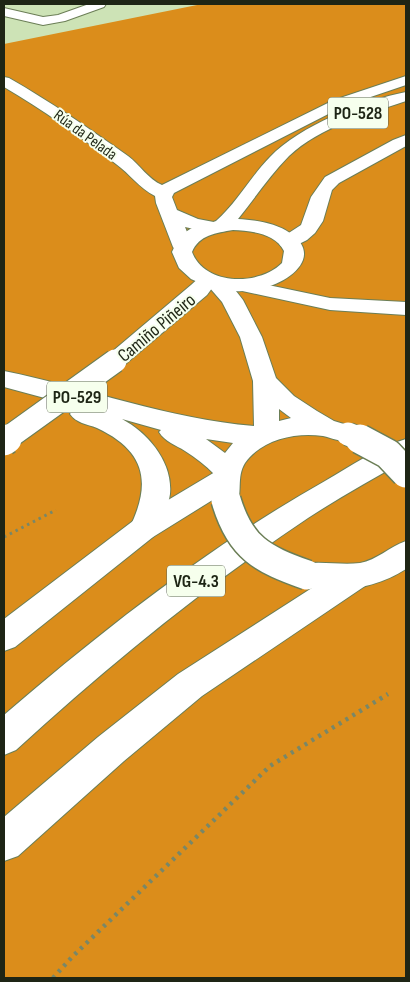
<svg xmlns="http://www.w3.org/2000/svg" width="410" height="982" font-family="'Sofia Sans Condensed',sans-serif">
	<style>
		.forest { fill: #db8d1b }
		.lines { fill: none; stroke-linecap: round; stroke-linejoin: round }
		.minor-casing { stroke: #6b7e56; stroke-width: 2 }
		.major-casing { stroke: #6b7e56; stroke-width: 2 }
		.highway-casing { stroke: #6b7e56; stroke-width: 2 }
		.path-far1 { stroke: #788768; stroke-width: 3; stroke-dasharray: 2.5 4; stroke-linecap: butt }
		.path { stroke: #788768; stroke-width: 4.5; stroke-dasharray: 3 5; stroke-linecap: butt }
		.minor { fill: #fff; fill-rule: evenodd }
		.major { fill: #fff; fill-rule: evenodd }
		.highway { fill: #fff; fill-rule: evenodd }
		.minor-bridge-far1-casing { stroke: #6b7e56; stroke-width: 25; stroke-linecap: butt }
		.minor-bridge-casing { stroke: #6b7e56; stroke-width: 32; stroke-linecap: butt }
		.major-bridge-far1-casing { stroke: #6b7e56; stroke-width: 25; stroke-linecap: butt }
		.major-bridge-casing { stroke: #6b7e56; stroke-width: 32; stroke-linecap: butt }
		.minor-bridge-far1 { stroke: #fff; stroke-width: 23 }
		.minor-bridge { stroke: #fff; stroke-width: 29 }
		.major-bridge-far1 { stroke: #fff; stroke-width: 23 }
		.major-bridge { stroke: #fff; stroke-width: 29 }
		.labels { text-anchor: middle; stroke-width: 4; stroke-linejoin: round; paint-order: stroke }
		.far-street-label { font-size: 16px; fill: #1e2515; stroke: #f6ffed }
		.shield { fill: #f6ffed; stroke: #5f6656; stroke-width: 1 }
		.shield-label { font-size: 18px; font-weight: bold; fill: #1e2515 }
		.street-label { font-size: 19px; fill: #1e2515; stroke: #f6ffed }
	</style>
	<rect width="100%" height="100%" fill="#cde3b6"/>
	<path class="forest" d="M 202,4 L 406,4 L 406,978 L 4,978 L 4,44 Z"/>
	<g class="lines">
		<defs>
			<path id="minor" d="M 89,4 L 106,4 L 104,7 L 65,21 L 43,25 L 4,16 L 4,8 L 43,17 L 58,15 Z
				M 406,76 L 406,85 L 344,106 L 174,193 L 172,197 L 177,210 L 198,219 L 219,223 L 222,227 L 219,231 L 212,233 L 185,227 L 193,247 L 190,251 L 183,253 L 176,251 L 173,247 L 156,203 L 155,196 C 139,188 130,174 116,164 C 80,136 43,110 4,87 L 4,77 L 9,78 C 51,102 88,128 128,156 C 140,165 148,179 162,185 L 334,100 Z
				M 406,135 L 406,146 L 339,183 L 332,190 L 323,221 L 315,233 L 307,240 L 295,246 L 288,248 L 281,246 L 278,242 L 281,238 L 301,225 L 311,197 L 325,177 L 393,140 Z
				M 208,274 L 215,276 L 218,280 L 207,295 L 123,366 L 115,369 L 107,366 L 103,361 L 107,356 L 191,285 L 201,276 Z
				M 240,279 L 330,298 L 406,302 L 406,315 L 330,310 L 233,289 L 229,285 L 233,281 Z"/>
			<path id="major" d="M 406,92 L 406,101 C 367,114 320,127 289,156 C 270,175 255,198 238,219 C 255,220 276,223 290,233 C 324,256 289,283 262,288 C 254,289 244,292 236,291 L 243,300 L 262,337 L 276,378 L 294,396 L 317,411 L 334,421 L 357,428 L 361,434 L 357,440 C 345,444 335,439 323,436 C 296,432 262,439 245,463 C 236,477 243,494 236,507 L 226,511 L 216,507 C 210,497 211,486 214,474 C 205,465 196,458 185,451 C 176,445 165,442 159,432 L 161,430 L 122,419 C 148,433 173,462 170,494 C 168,509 160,523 153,537 L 143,540 L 133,537 L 129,529 C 152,483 146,451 97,428 C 87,424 76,423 70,414 L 74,408 L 78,407 L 4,387 L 4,371 C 88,388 168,419 254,426 L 253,381 L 240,337 L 222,302 L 209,287 L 191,279 L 179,268 L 172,252 C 178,238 186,228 201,225 C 206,224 212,223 216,221 C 237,203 251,176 270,157 C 299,126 365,100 406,92 ZM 233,230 C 251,231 275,233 284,251 L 282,263 C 259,286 205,286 192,252 C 199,235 216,233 233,230 ZM 279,409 L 291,418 L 279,421 ZM 206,439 L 233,443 L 225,453 Z
				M 406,541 L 406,569 C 375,589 332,596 296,584 L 292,575 L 296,566 C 316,559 338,566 360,563 C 377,560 389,547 406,541 Z"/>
			<path id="highway" d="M 406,439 L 406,460 C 373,479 340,497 308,518 C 204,587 108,666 16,750 L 4,755 L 4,715 C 104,629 210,546 325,481 C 351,466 378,447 406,439 Z
				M 225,469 L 235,472 L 239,479 L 235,486 L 153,537 L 15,647 L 4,651 L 4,619 L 133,521 L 215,472 Z
				M 354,564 L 365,568 L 369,577 L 365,586 L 202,696 L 124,761 L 18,856 L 4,861 L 4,817 L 98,737 L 178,674 L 343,568 Z"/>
		</defs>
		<use href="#minor" class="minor-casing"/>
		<use href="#major" class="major-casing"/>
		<use href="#highway" class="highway-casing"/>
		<path class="path-far1" d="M 4,537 L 56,510"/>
		<path class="path" d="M 53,978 L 72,957 L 270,766 L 388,694"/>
		<use href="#minor" class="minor"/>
		<use href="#major" class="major"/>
		<use href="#highway" class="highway"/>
		<defs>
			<path id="minor-bridge-far1" d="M 5,440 L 115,361"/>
			<path id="minor-bridge" d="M 4,441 L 7,439"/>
			<path id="major-bridge-far1" d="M 348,434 L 363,440"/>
			<path id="major-bridge" d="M 360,439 L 388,454 L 406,473
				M 226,500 C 240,548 262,559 307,575"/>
		</defs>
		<use href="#minor-bridge-far1" class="minor-bridge-far1-casing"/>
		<use href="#minor-bridge" class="minor-bridge-casing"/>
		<use href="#major-bridge-far1" class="major-bridge-far1-casing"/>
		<use href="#major-bridge" class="major-bridge-casing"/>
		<use href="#minor-bridge-far1" class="minor-bridge-far1"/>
		<use href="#minor-bridge" class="minor-bridge"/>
		<use href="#major-bridge-far1" class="major-bridge-far1"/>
		<use href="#major-bridge" class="major-bridge"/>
	</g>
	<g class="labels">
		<g class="far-street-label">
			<text transform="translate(86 134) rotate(36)" y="6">Rúa da Pelada</text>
		</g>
		<g class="shield">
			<rect x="328" y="97.5" width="60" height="31" rx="4"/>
			<rect x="47" y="381.5" width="60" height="31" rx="4"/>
			<rect x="167" y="565.5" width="58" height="31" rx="4"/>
		</g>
		<g class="shield-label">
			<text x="358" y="119">PO-528</text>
			<text x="77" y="403">PO-529</text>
			<text x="196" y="587">VG-4.3</text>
		</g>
		<g class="street-label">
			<text transform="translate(156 327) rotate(-40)" y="7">Camiño Piñeiro</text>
		</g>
	</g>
	<rect width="410" height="982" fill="none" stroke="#1e2515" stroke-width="10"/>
</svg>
